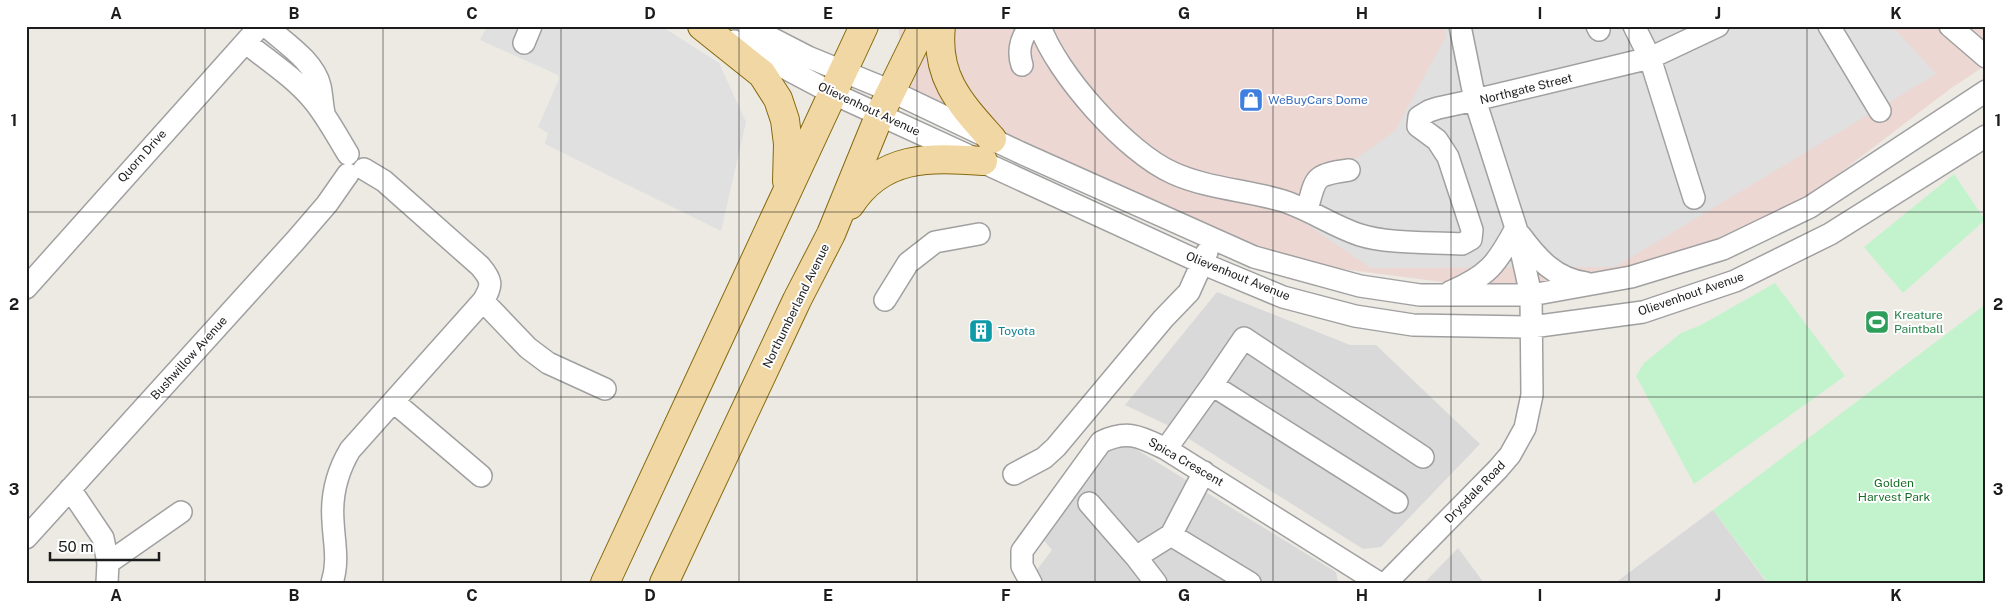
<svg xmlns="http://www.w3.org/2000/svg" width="2012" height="609" font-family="'Public Sans',sans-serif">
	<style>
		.residential { fill: #dad9d9 }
		.commercial { fill: #ecd7d3 }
		.park { fill: #c3f3cc }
		.parking { fill: #e0e0e0 }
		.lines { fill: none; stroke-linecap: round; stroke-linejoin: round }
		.minor-casing { stroke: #a0a0a0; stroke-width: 24 }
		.major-casing { stroke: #856a0f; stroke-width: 30 }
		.minor { stroke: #fff; stroke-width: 21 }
		.major { stroke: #f1d7a3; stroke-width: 28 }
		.grid { fill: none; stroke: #1c1c1c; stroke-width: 1; stroke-opacity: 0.55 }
		.labels { text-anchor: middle; stroke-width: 4; stroke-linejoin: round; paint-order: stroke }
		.street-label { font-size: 12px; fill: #1c1c1c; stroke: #fff }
		.shop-label { font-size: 12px; fill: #366cbe; stroke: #fff; text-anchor: start }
		.leisure-label { font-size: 12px; fill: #27864d; stroke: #fff; text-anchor: start }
		.culture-label { font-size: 12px; fill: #0d838f; stroke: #fff; text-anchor: start }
		.park-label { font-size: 12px; fill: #166e26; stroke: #fff }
		.neatline { fill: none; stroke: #1c1c1c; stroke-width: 2 }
		.grid-label { font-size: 16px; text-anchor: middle; font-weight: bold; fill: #1c1c1c }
	</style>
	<rect width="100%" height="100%" fill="#eceae3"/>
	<path class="residential" d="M 1217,292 L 1350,345 L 1376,345 L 1480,444 L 1381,547 L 1363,549 L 1167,425 L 1125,405 Z
		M 1129,445 L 1336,572 L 1338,583 L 1027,583 L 1052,550 L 1041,537 L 1109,447 Z
		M 1713,510 L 1767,583 L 1615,583 Z
		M 1458,548 L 1484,583 L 1424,583 Z"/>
	<path class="commercial" d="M 898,26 L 1986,26 L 1986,65 L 1950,89 L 1787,213 L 1658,264 L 1543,282 L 1480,287 L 1289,262 L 906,90 Z"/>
	<path class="park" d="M 1954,174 L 1985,220 L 1903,293 L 1864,247 Z
		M 1775,283 L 1845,376 L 1694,484 L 1636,376 L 1644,363 L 1681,333 L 1701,325 Z
		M 1986,304 L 1986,583 L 1768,583 L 1713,510 Z"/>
	<path class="parking" d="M 487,26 L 661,26 L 719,63 L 746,122 L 721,231 L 545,144 L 548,133 L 538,127 L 559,79 L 558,75 L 480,40 Z
		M 1444,26 L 1892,26 L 1936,74 L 1615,267 L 1371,268 L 1284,209 L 1395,131 L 1446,36 Z"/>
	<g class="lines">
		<defs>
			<path id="minor" d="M 266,26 C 285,43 314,61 320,86 C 322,95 322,104 324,113
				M 748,26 L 808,57 L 891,91 L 1019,152 L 1254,257 L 1360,286 L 1420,295 L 1531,295 L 1631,277 L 1723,249 L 1810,207 L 1986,91
				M 1040,26 C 1056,73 1127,153 1173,173 C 1206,188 1245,190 1280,200 C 1308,208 1332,226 1360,235 C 1388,244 1432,242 1462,244 L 1471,239 L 1472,230 L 1448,157 L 1437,140 L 1418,126 L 1419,117 L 1429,111 L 1438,108 L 1475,100 L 1460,26
				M 1597,26 L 1599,30
				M 1634,26 L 1650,58 L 1694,198
				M 1829,26 L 1880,111
				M 1950,26 L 1986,57
				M 734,41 L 832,93 L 1211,267 L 1283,297 L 1355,316 L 1413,325 L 1532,327 L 1643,312 L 1735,281 L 1830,234 L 1986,136
				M 246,43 C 269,61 295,78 314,101 C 327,117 337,136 348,154
				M 524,43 L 531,26
				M 1022,65 C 1017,50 1021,38 1030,26
				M 1307,210 C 1316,177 1313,175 1349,170
				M 1520,235 C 1537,258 1555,279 1586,283
				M 26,288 L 260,26
				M 1450,292 C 1488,276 1497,264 1516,228
				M 885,300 L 908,263 L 935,242 L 979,234
				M 483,301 L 528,348 L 548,363 L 605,389
				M 1212,385 L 1244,338 L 1423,457
				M 394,402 L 481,476
				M 1166,449 L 1212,385 L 1397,502
				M 1204,472 L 1171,535 L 1250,583
				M 1014,474 L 1044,458 L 1056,447 L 1163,319 L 1189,292 L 1207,252
				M 70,489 L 103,538 L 108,563 L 107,583
				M 1089,503 L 1136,557 L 1171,535
				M 26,538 L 296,240 L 327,204 L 348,174
				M 1136,557 L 1156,583
				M 108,563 L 181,512
				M 332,583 C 339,561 334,543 333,521 C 331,495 337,472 350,450 L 483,301 C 493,285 492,280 480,266 L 384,181 L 364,169
				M 1031,583 L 1022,566 L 1022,551 L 1101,442 C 1128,429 1141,437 1166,449 L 1379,583
				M 1386,583 L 1498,469 L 1510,455 L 1525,428 L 1532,395 L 1531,295 L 1516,228 L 1475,100 L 1650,58 L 1718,26"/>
			<path id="major" d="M 702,26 L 762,74 L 778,99 L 785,120 L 788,144 L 787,181
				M 941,26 C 935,78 961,104 992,139
				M 850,205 C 882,155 930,157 983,161
				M 605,583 L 864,26
				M 664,583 L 797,300 L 831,234 L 880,114 L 923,26"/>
		</defs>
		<use href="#minor" class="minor-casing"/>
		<use href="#major" class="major-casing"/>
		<use href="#minor" class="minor"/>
		<use href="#major" class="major"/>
	</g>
	<path class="grid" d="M 205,26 L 205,583M 383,26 L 383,583M 561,26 L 561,583M 739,26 L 739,583M 917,26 L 917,583M 1095,26 L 1095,583M 1273,26 L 1273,583M 1451,26 L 1451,583M 1629,26 L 1629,583M 1807,26 L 1807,583M 26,212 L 1986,212M 26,397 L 1986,397"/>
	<defs>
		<symbol id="shop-square" viewBox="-11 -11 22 22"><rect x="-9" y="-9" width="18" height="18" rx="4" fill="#3f7fe0" stroke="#fff"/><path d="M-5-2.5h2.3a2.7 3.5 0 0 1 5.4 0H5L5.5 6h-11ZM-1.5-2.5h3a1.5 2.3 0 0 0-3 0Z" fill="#fff"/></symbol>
		<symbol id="stadium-square" viewBox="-11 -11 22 22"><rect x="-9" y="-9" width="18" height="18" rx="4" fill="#2e9e5b" stroke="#fff"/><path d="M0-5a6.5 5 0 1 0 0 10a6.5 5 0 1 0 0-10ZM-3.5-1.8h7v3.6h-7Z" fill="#fff"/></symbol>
		<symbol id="building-square" viewBox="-11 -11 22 22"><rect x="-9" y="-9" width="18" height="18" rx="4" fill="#0f9aa8" stroke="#fff"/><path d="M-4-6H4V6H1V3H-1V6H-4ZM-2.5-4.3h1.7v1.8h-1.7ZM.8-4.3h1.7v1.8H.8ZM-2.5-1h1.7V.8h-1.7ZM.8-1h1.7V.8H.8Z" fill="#fff"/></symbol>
	</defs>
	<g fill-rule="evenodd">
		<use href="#shop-square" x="1237" y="86" width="28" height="28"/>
		<use href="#stadium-square" x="1863" y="308" width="28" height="28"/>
		<use href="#building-square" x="967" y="317" width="28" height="28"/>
	</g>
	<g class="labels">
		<g class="street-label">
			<text transform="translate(1526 89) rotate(-14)" y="4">Northgate Street</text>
			<text transform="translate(869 109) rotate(25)" y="4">Olievenhout Avenue</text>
			<text transform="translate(142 156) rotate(-48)" y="4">Quorn Drive</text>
			<text transform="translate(1238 276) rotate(22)" y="4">Olievenhout Avenue</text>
			<text transform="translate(1691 294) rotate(-19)" y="4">Olievenhout Avenue</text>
			<text transform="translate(796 306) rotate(-64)" y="4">Northumberland Avenue</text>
			<text transform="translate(189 358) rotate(-48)" y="4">Bushwillow Avenue</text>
			<text transform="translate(1186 462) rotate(30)" y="4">Spica Crescent</text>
			<text transform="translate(1475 492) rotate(-46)" y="4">Drysdale Road</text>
		</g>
		<g class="shop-label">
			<text x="1268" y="104">WeBuyCars Dome</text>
		</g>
		<g class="leisure-label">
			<text x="1894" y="319">Kreature<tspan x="1894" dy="14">Paintball</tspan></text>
		</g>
		<g class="culture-label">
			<text x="998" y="335">Toyota</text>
		</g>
		<g class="park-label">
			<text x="1894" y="487">Golden<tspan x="1894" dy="14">Harvest Park</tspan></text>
		</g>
	</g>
	<rect width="2012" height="609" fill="none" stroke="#ffffff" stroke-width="55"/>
	<path d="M50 552v8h109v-8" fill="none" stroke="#1c1c1c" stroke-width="2.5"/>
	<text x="58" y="552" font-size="15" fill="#1c1c1c" stroke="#ffffff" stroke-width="4" paint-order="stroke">50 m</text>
	<rect x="28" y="28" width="1956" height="554" class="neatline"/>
	<g class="grid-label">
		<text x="116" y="19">A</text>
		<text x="294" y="19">B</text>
		<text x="472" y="19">C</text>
		<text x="650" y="19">D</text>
		<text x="828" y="19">E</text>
		<text x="1006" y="19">F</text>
		<text x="1184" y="19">G</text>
		<text x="1362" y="19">H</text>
		<text x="1540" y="19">I</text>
		<text x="1718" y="19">J</text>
		<text x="1896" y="19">K</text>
		<text x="14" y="126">1</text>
		<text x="1998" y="126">1</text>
		<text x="14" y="310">2</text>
		<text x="1998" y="310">2</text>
		<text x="14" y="495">3</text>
		<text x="1998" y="495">3</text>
		<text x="116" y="601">A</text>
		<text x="294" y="601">B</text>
		<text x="472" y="601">C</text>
		<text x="650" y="601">D</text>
		<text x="828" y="601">E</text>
		<text x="1006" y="601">F</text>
		<text x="1184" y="601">G</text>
		<text x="1362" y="601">H</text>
		<text x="1540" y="601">I</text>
		<text x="1718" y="601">J</text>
		<text x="1896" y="601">K</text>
	</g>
</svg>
